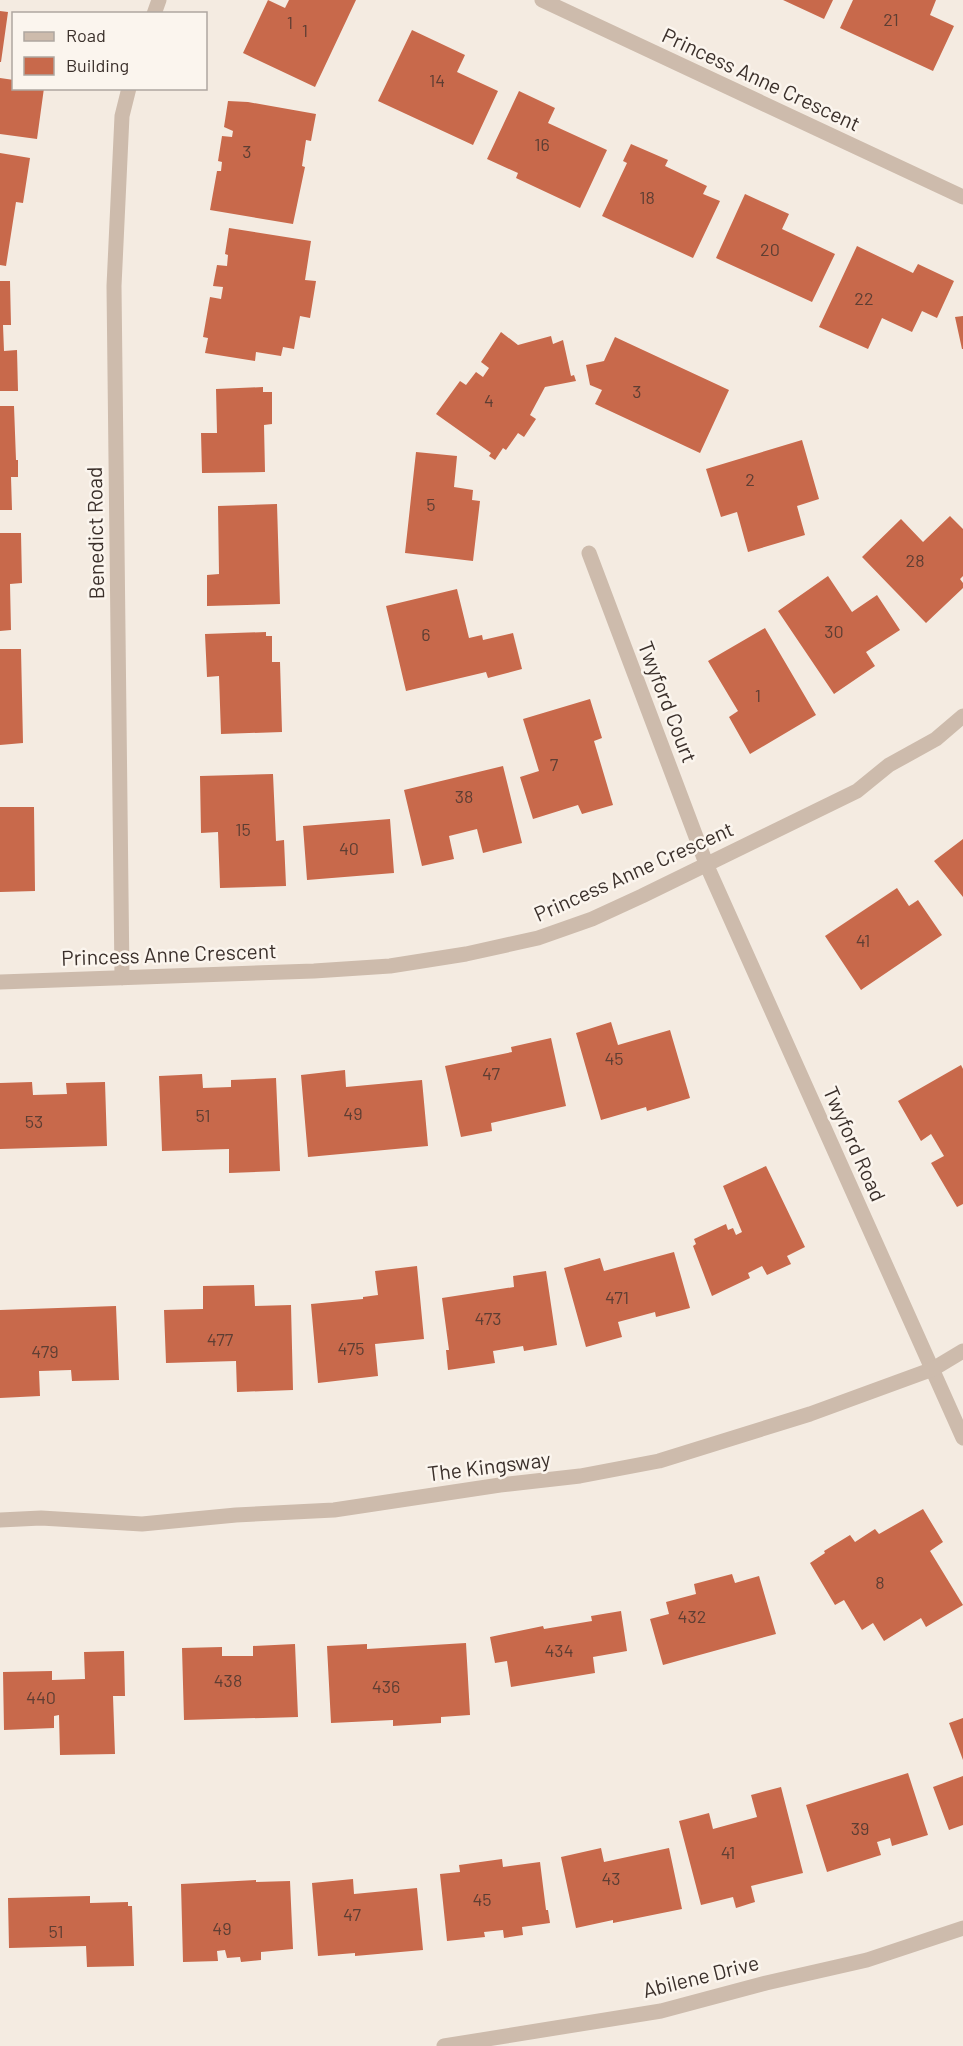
<svg xmlns="http://www.w3.org/2000/svg" width="963" height="2046" font-family="Barlow,sans-serif">
	<style>
		.building { fill: #c8694b }
		.lines { fill: none; stroke-linecap: round; stroke-linejoin: round }
		.minor { stroke: #cdbbac; stroke-width: 15 }
		.tertiary { stroke: #cdbbac; stroke-width: 15 }
		.labels { text-anchor: middle; stroke-width: 5; stroke-linejoin: round; paint-order: stroke }
		.number-label { font-size: 18px; fill: #5e3e33 }
		.street-label { font-size: 21px; fill: #3b302b; stroke: #fbf5ee }
	</style>
	<rect width="100%" height="100%" fill="#f4ebe1"/>
	<path class="building" d="M 268,0 L 285,8 L 289,0 L 356,0 L 315,87 L 243,53 Z
		M 783,0 L 833,0 L 824,19 Z
		M 853,0 L 936,0 L 930,15 L 954,26 L 933,71 L 840,28 Z
		M 0,11 L 8,12 L 1,62 L 0,62 Z
		M 412,30 L 465,55 L 457,72 L 498,91 L 473,145 L 378,101 Z
		M 0,78 L 14,80 L 14,88 L 44,88 L 37,139 L 0,134 Z
		M 519,91 L 555,108 L 548,123 L 607,150 L 580,208 L 516,178 L 518,173 L 487,159 Z
		M 228,101 L 248,102 L 316,114 L 311,141 L 306,140 L 302,166 L 305,167 L 293,224 L 210,210 L 217,171 L 221,171 L 222,162 L 218,161 L 222,136 L 232,137 L 233,131 L 224,127 Z
		M 631,144 L 668,160 L 665,166 L 707,186 L 703,194 L 720,201 L 693,258 L 602,216 L 627,163 L 623,161 Z
		M 0,153 L 30,158 L 23,203 L 16,202 L 6,266 L 0,265 Z
		M 745,194 L 789,214 L 782,229 L 835,254 L 812,302 L 716,258 Z
		M 229,228 L 311,241 L 305,280 L 316,281 L 310,318 L 300,316 L 294,349 L 283,347 L 281,356 L 256,352 L 255,361 L 205,353 L 208,338 L 203,337 L 210,297 L 221,299 L 223,287 L 213,286 L 217,265 L 227,266 L 228,255 L 225,254 Z
		M 857,246 L 913,273 L 918,264 L 954,281 L 937,318 L 922,311 L 912,332 L 882,318 L 868,349 L 819,327 Z
		M 0,281 L 10,281 L 11,325 L 3,325 L 4,351 L 17,350 L 18,391 L 0,391 Z
		M 963,316 L 963,349 L 962,349 L 955,317 Z
		M 501,332 L 518,345 L 551,336 L 553,344 L 563,340 L 571,376 L 574,375 L 576,381 L 545,387 L 530,415 L 536,419 L 524,437 L 518,433 L 506,450 L 503,448 L 495,460 L 489,456 L 491,453 L 436,414 L 460,381 L 466,385 L 476,372 L 483,377 L 489,368 L 481,362 Z
		M 615,337 L 729,390 L 700,453 L 595,404 L 602,390 L 590,385 L 586,365 L 604,361 Z
		M 263,387 L 263,392 L 272,392 L 272,424 L 264,425 L 265,472 L 202,473 L 201,433 L 217,433 L 216,389 Z
		M 0,406 L 14,406 L 16,460 L 18,460 L 18,477 L 11,477 L 12,510 L 0,510 Z
		M 802,440 L 819,499 L 797,506 L 805,535 L 748,552 L 737,512 L 721,517 L 706,469 Z
		M 416,452 L 457,456 L 454,487 L 473,490 L 472,500 L 480,501 L 473,561 L 405,553 Z
		M 277,504 L 280,604 L 207,606 L 207,575 L 219,574 L 218,506 Z
		M 950,516 L 963,529 L 963,576 L 960,579 L 963,583 L 963,588 L 926,623 L 862,557 L 901,519 L 923,542 Z
		M 0,533 L 21,533 L 22,583 L 10,584 L 11,630 L 0,631 Z
		M 828,576 L 852,612 L 877,595 L 900,630 L 866,652 L 875,666 L 834,694 L 778,611 Z
		M 457,589 L 469,638 L 482,635 L 483,640 L 513,633 L 522,669 L 488,678 L 486,672 L 406,691 L 386,606 Z
		M 765,628 L 816,715 L 750,754 L 729,717 L 738,711 L 708,661 Z
		M 266,632 L 266,636 L 272,636 L 272,662 L 280,662 L 282,732 L 221,734 L 219,676 L 207,677 L 205,634 Z
		M 0,649 L 21,649 L 23,743 L 0,745 Z
		M 590,699 L 602,738 L 594,741 L 613,805 L 582,814 L 578,805 L 533,819 L 520,777 L 539,771 L 523,719 Z
		M 503,766 L 522,843 L 483,853 L 477,829 L 449,836 L 454,859 L 422,866 L 404,790 Z
		M 273,774 L 276,841 L 284,840 L 286,886 L 220,888 L 218,832 L 201,833 L 200,776 Z
		M 0,807 L 34,807 L 35,891 L 0,892 Z
		M 390,819 L 394,873 L 307,880 L 303,826 Z
		M 963,839 L 963,897 L 934,861 Z
		M 897,888 L 909,906 L 918,900 L 942,935 L 861,990 L 825,936 Z
		M 611,1022 L 618,1045 L 670,1030 L 690,1098 L 647,1111 L 646,1107 L 601,1120 L 576,1033 Z
		M 551,1038 L 566,1106 L 491,1123 L 492,1131 L 461,1137 L 445,1066 L 512,1052 L 511,1047 Z
		M 961,1065 L 963,1069 L 963,1204 L 957,1207 L 931,1163 L 944,1156 L 931,1134 L 921,1141 L 898,1101 Z
		M 345,1070 L 346,1087 L 422,1080 L 428,1146 L 308,1157 L 301,1075 Z
		M 202,1074 L 203,1088 L 231,1087 L 231,1080 L 276,1078 L 280,1171 L 229,1173 L 229,1149 L 162,1151 L 159,1076 Z
		M 32,1082 L 33,1095 L 67,1094 L 66,1083 L 105,1082 L 107,1146 L 0,1149 L 0,1083 Z
		M 766,1166 L 805,1247 L 787,1256 L 791,1264 L 767,1275 L 762,1266 L 748,1273 L 750,1278 L 712,1296 L 693,1246 L 696,1244 L 694,1239 L 726,1224 L 728,1230 L 733,1228 L 736,1235 L 742,1232 L 723,1186 Z
		M 674,1252 L 690,1308 L 656,1317 L 655,1312 L 618,1322 L 622,1337 L 586,1347 L 564,1268 L 600,1258 L 604,1271 Z
		M 417,1266 L 424,1339 L 375,1344 L 378,1376 L 318,1383 L 311,1304 L 363,1299 L 363,1297 L 378,1295 L 375,1271 Z
		M 546,1271 L 557,1345 L 524,1351 L 523,1346 L 493,1351 L 495,1363 L 448,1370 L 446,1350 L 449,1350 L 442,1298 L 514,1287 L 513,1276 Z
		M 254,1285 L 255,1306 L 291,1305 L 293,1390 L 237,1392 L 236,1361 L 166,1363 L 164,1310 L 203,1309 L 203,1286 Z
		M 116,1306 L 119,1380 L 72,1381 L 71,1370 L 39,1371 L 40,1396 L 0,1398 L 0,1310 Z
		M 923,1509 L 943,1542 L 930,1551 L 963,1605 L 926,1627 L 921,1618 L 884,1641 L 873,1623 L 862,1630 L 844,1600 L 835,1605 L 810,1563 L 825,1553 L 824,1551 L 850,1535 L 855,1542 L 875,1529 L 879,1534 Z
		M 732,1574 L 735,1583 L 759,1576 L 776,1634 L 663,1665 L 650,1619 L 669,1614 L 666,1602 L 696,1594 L 694,1584 Z
		M 621,1611 L 627,1651 L 593,1657 L 595,1673 L 511,1687 L 507,1661 L 495,1663 L 490,1637 L 543,1626 L 544,1629 L 592,1621 L 591,1616 Z
		M 466,1643 L 470,1715 L 441,1717 L 441,1723 L 393,1726 L 393,1720 L 331,1723 L 327,1646 L 367,1644 L 367,1649 Z
		M 295,1644 L 298,1717 L 184,1720 L 182,1648 L 222,1647 L 222,1656 L 253,1656 L 253,1646 Z
		M 124,1651 L 125,1696 L 113,1696 L 115,1754 L 60,1755 L 59,1715 L 54,1716 L 54,1728 L 4,1730 L 3,1672 L 52,1671 L 52,1680 L 85,1679 L 84,1652 Z
		M 963,1718 L 963,1760 L 949,1723 Z
		M 908,1773 L 928,1835 L 892,1846 L 890,1838 L 877,1842 L 881,1855 L 827,1872 L 806,1805 Z
		M 963,1776 L 963,1825 L 949,1830 L 933,1787 Z
		M 781,1787 L 803,1873 L 751,1886 L 755,1902 L 736,1908 L 733,1897 L 701,1905 L 679,1821 L 709,1813 L 713,1829 L 757,1817 L 751,1795 Z
		M 601,1848 L 604,1862 L 669,1848 L 682,1909 L 613,1923 L 613,1920 L 576,1928 L 561,1857 Z
		M 502,1859 L 503,1867 L 540,1862 L 546,1910 L 548,1910 L 550,1923 L 522,1927 L 523,1935 L 504,1938 L 503,1930 L 484,1932 L 485,1937 L 447,1941 L 440,1874 L 460,1872 L 459,1865 Z
		M 353,1879 L 354,1894 L 417,1888 L 423,1950 L 355,1956 L 355,1953 L 318,1956 L 312,1883 Z
		M 256,1880 L 256,1882 L 290,1881 L 293,1949 L 261,1952 L 261,1960 L 241,1962 L 240,1957 L 227,1958 L 225,1950 L 217,1951 L 218,1961 L 183,1962 L 181,1884 Z
		M 90,1896 L 90,1903 L 128,1902 L 128,1906 L 132,1906 L 134,1966 L 87,1967 L 86,1946 L 9,1948 L 8,1898 Z"/>
	<g class="lines">
		<path class="minor" d="M 542,0 L 963,197
			M 154,14 L 159,0
			M 589,553 L 707,866 L 963,1438
			M 122,978 L 114,286 L 122,116 L 129,88
			M 0,982 L 314,971 L 390,966 L 466,954 L 538,938 L 592,919 L 642,896 L 857,791 L 889,765 L 936,739 L 963,716
			M 444,2046 L 661,2011 L 766,1983 L 867,1960 L 963,1928"/>
		<path class="tertiary" d="M 0,1520 L 41,1518 L 142,1524 L 236,1515 L 334,1510 L 500,1485 L 580,1476 L 659,1461 L 810,1414 L 933,1369 L 963,1351"/>
	</g>
	<g class="labels">
		<g class="number-label">
			<text x="891" y="26">21</text>
			<text x="290" y="29">1</text>
			<text x="305" y="37">1</text>
			<text x="437" y="87">14</text>
			<text x="542" y="151">16</text>
			<text x="247" y="158">3</text>
			<text x="647" y="204">18</text>
			<text x="770" y="256">20</text>
			<text x="864" y="305">22</text>
			<text x="637" y="398">3</text>
			<text x="489" y="407">4</text>
			<text x="750" y="486">2</text>
			<text x="431" y="511">5</text>
			<text x="915" y="567">28</text>
			<text x="834" y="638">30</text>
			<text x="426" y="641">6</text>
			<text x="758" y="702">1</text>
			<text x="554" y="771">7</text>
			<text x="464" y="803">38</text>
			<text x="243" y="836">15</text>
			<text x="349" y="855">40</text>
			<text x="863" y="947">41</text>
			<text x="614" y="1065">45</text>
			<text x="491" y="1080">47</text>
			<text x="353" y="1120">49</text>
			<text x="203" y="1122">51</text>
			<text x="34" y="1128">53</text>
			<text x="617" y="1304">471</text>
			<text x="488" y="1325">473</text>
			<text x="220" y="1346">477</text>
			<text x="351" y="1355">475</text>
			<text x="45" y="1358">479</text>
			<text x="880" y="1589">8</text>
			<text x="692" y="1623">432</text>
			<text x="559" y="1657">434</text>
			<text x="228" y="1687">438</text>
			<text x="386" y="1693">436</text>
			<text x="41" y="1704">440</text>
			<text x="860" y="1835">39</text>
			<text x="728" y="1859">41</text>
			<text x="611" y="1885">43</text>
			<text x="482" y="1906">45</text>
			<text x="352" y="1921">47</text>
			<text x="222" y="1935">49</text>
			<text x="56" y="1938">51</text>
		</g>
		<g class="street-label">
			<text transform="translate(761 80) rotate(25)" y="7">Princess Anne Crescent</text>
			<text transform="translate(96 533) rotate(-91)" y="7">Benedict Road</text>
			<text transform="translate(667 702) rotate(69)" y="7">Twyford Court</text>
			<text transform="translate(634 872) rotate(-24)" y="7">Princess Anne Crescent</text>
			<text transform="translate(169 955) rotate(-2)" y="7">Princess Anne Crescent</text>
			<text transform="translate(854 1144) rotate(66)" y="7">Twyford Road</text>
			<text transform="translate(489 1467) rotate(-7)" y="7">The Kingsway</text>
			<text transform="translate(701 1977) rotate(-14)" y="7">Abilene Drive</text>
		</g>
	</g>
	<rect x="12" y="12" width="195" height="78" fill="#fbf5ee" stroke="#aea6a0" stroke-width="1.5"/>
	<rect x="24" y="32" width="30" height="9" fill="#cdbbac" stroke="#aea6a0" stroke-width="1.5"/>
	<text x="66" y="42" font-size="18" fill="#3b302b">Road</text>
	<rect x="24" y="57" width="30" height="18" fill="#c8694b" stroke="#aea6a0" stroke-width="1.5"/>
	<text x="66" y="72" font-size="18" fill="#3b302b">Building</text>
</svg>
